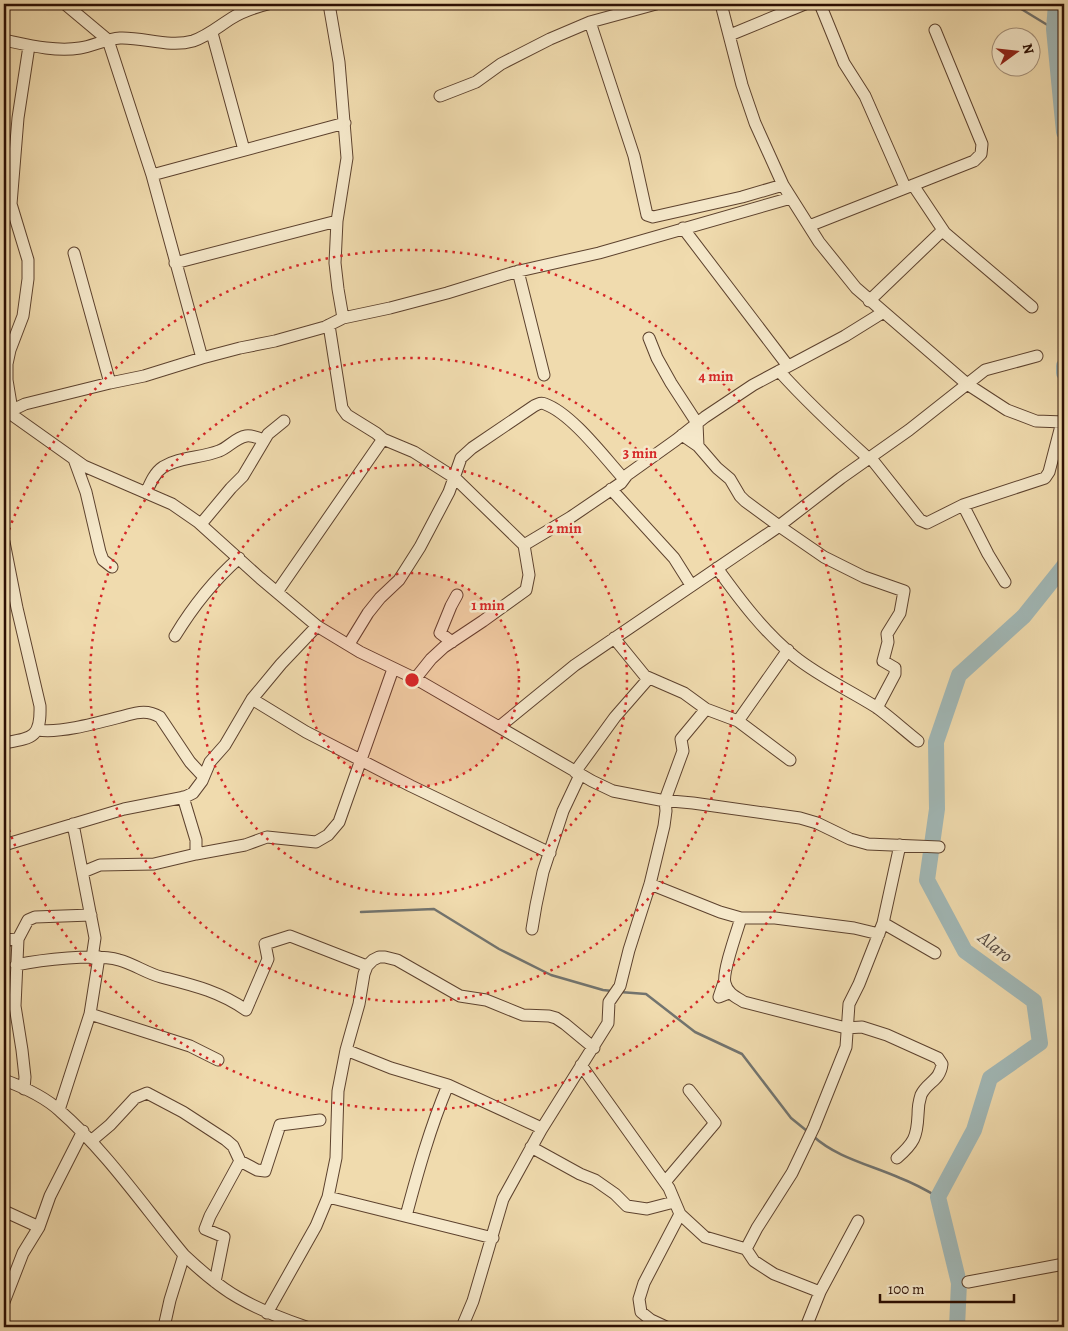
<svg xmlns="http://www.w3.org/2000/svg" width="1068" height="1331" font-family="Alegreya,serif">
	<style>
		.lines { fill: none; stroke-linecap: round; stroke-linejoin: round }
		.stream { stroke: #72746f; stroke-width: 2.5 }
		.river { stroke: #a1b8b7; stroke-width: 16 }
		.minor-casing { stroke: #5d422e; stroke-width: 13 }
		.minor { stroke: #f5e8ca; stroke-width: 11 }
		.ring { fill: none; stroke: #d62828; stroke-width: 2.5; stroke-dasharray: 2.5 5 }
		.labels { text-anchor: middle; stroke-width: 5; stroke-linejoin: round; paint-order: stroke }
		.water-label { font-size: 19px; font-style: italic; fill: #554a42; stroke: #f5e8ca }
		.centre { fill: #d62828; stroke: #f5e8ca; stroke-width: 2.5 }
		.ring-label { font-size: 15px; text-anchor: middle; font-weight: bold; fill: #d62828; stroke: #f5e8ca; stroke-width: 5; stroke-linejoin: round; paint-order: stroke }
	</style>
	<rect width="100%" height="100%" fill="#f0dbae"/>
	<filter id="stains"><feTurbulence type="fractalNoise" baseFrequency=".004" numOctaves="4"/><feColorMatrix values="0 0 0 0 .2 0 0 0 0 .09 0 0 0 0 .02 0 0 0 .5 -.17"/></filter>
	<radialGradient id="worn" r=".72"><stop offset=".6" stop-color="#630" stop-opacity="0"/><stop offset="1" stop-color="#630" stop-opacity=".3"/></radialGradient>
	<g class="lines">
		<path class="stream" d="M 996,4 L 1018,7 L 1054,29
			M 361,912 L 434,909 L 499,949 L 551,975 L 603,990 L 612,991
			M 620,992 L 646,994 L 695,1032 L 742,1054 L 791,1118 L 807,1131
			M 813,1136 C 837,1158 871,1165 900,1178 C 913,1183 926,1190 938,1197"/>
		<path class="river" d="M 1056,4 L 1054,29 L 1064,132
			M 1064,366 L 1064,373
			M 957,1327 L 959,1283 L 938,1197 L 974,1130 L 990,1078 L 1040,1043 L 1034,1001 L 965,951 L 927,880 L 937,809 L 936,742 L 959,675 L 1024,616 L 1064,566"/>
		<defs>
			<path id="minor" d="M 65,4 L 108,40 L 152,175 L 202,358
				M 329,4 L 339,62 L 347,158 L 337,221 L 335,263 L 338,289 L 343,318
				M 721,4 L 742,85 L 755,123 L 783,185 L 819,242 L 856,288 L 967,384 L 1007,410 L 1036,421 L 1064,422
				M 820,4 L 844,63 L 865,96 L 905,187
				M 590,22 L 634,156 L 647,215 L 653,217 L 742,197 L 783,185
				M 212,33 L 244,150
				M 730,35 L 805,4
				M 4,40 C 28,45 55,52 80,48 C 93,46 106,39 120,38 C 144,37 169,48 193,41 C 208,36 219,26 232,18 C 243,11 256,7 268,4
				M 440,96 L 476,82 L 501,64 L 550,39 L 590,22 L 656,4
				M 152,175 L 345,123
				M 913,185 L 945,233 L 1032,307
				M 809,226 L 974,161 L 981,154 L 982,144 L 935,30
				M 683,228 L 788,366
				M 74,253 L 110,383
				M 175,263 L 337,221
				M 518,271 L 544,375
				M 869,301 L 943,230
				M 329,325 L 342,408 L 347,415 L 376,433 L 383,439 L 414,452 L 455,478 L 524,545 L 529,575 L 526,590 L 483,621 L 444,647 L 431,659 L 415,679
				M 649,338 L 657,358 L 671,383 L 697,423 L 698,446
				M 779,371 C 807,402 837,430 868,458
				M 12,410 L 7,380 L 7,364 L 10,350 L 23,316 L 28,279 L 28,260 L 11,204 L 18,118 L 29,46
				M 8,412 L 84,466 L 172,504 L 198,522 L 260,578 L 317,626 L 360,652 L 416,679 L 592,781 L 613,791 L 660,800 L 693,803 L 800,818 L 817,823 L 850,839 L 868,844 L 939,847
				M 4,414 L 25,404 L 110,383 L 144,376 L 202,358 L 240,348 L 275,341 L 325,327 L 343,318 L 390,308 L 447,293 L 515,272 L 599,253 L 791,198
				M 682,435 L 698,446 L 717,468 L 730,479 L 740,496 L 745,501 L 779,526 L 824,557 L 864,577 L 904,591 L 900,613 L 887,634 L 888,642 L 883,661 L 895,668 L 895,674 L 877,708
				M 870,457 L 920,520 L 927,523 L 963,505 L 1045,478 L 1049,472 L 1062,422
				M 74,459 L 86,492 L 100,552 L 103,560 L 112,567
				M 611,489 L 674,558 L 691,585
				M 146,493 C 150,484 154,473 163,467 C 179,457 201,458 219,451 C 228,448 235,438 246,436 C 252,435 259,438 264,440
				M 963,505 L 988,554 L 1005,582
				M 201,524 L 231,488 L 243,476 L 268,434 L 284,421
				M 4,542 L 17,608 L 40,706 C 41,738 32,738 4,743
				M 524,545 L 571,517 L 621,483 L 627,475 L 676,440 L 705,417 L 753,385 L 845,336 L 882,313
				M 717,568 C 740,600 764,632 795,657 C 820,677 849,690 876,707 C 890,717 904,730 918,741
				M 277,592 L 383,439
				M 175,636 C 192,608 214,580 239,558
				M 614,638 L 645,676 L 684,693 L 706,709 L 738,721 L 788,650
				M 452,642 L 440,633 L 451,606 L 457,595
				M 349,644 L 368,613 L 380,598 L 399,580 L 420,547 L 449,492 L 461,458 L 472,448 L 534,406 C 538,404 541,402 545,404 C 572,414 604,457 624,479
				M 252,699 L 306,732 L 411,786 L 550,853
				M 738,721 L 790,760
				M 499,727 L 575,665 L 775,529 L 841,478 L 909,430 L 985,370 L 1037,356
				M 38,730 C 64,734 110,719 136,713 C 145,711 152,712 160,717 L 190,762 L 203,776
				M 575,772 L 615,717 L 649,678
				M 73,824 L 95,938 L 92,958
				M 4,845 L 124,809 L 185,797 L 193,793 L 202,781 L 210,762 L 225,745 L 252,699 L 281,664 L 317,626
				M 196,854 L 245,845 L 267,837 L 316,842 L 328,835 L 339,822 L 393,669
				M 83,872 L 100,865 L 154,864 L 196,854 L 196,840 L 183,797
				M 650,884 L 720,912 L 741,918 L 775,918 L 854,928 L 879,934
				M 741,918 C 737,931 722,973 725,983 C 727,993 736,997 744,1002 L 846,1028 L 862,1027 L 887,1035 L 938,1058 L 942,1064 C 940,1081 927,1082 921,1095 C 919,1101 918,1108 918,1115 C 917,1137 914,1143 897,1158
				M 883,923 L 935,953
				M 532,929 L 536,905 L 543,872 L 563,811 L 580,775
				M 4,940 L 18,939
				M 16,965 C 40,960 96,953 119,960 C 134,964 146,973 161,977 C 192,985 219,991 246,1010 L 268,959 L 265,944 L 290,936 L 367,966
				M 724,982 L 719,997 L 729,993
				M 90,1014 L 190,1046 L 218,1060
				M 346,1050 L 391,1068 L 448,1085 L 537,1126 L 541,1130
				M 581,1065 L 669,1188 L 680,1214 L 705,1237 L 746,1249 L 754,1261 L 774,1274 L 820,1292 L 806,1327
				M 4,1080 C 23,1087 45,1097 60,1111 C 106,1151 145,1208 184,1255 C 201,1271 219,1287 239,1298 C 260,1310 283,1319 306,1327
				M 24,1089 L 25,1077 L 22,1050 L 15,1006 L 18,939 L 28,920 L 35,917 L 91,915
				M 59,1110 L 90,1014 L 99,957
				M 91,1141 L 110,1125 L 135,1098 L 147,1093 L 183,1112 L 226,1140 L 233,1146 L 240,1161 L 210,1216 L 205,1229 L 224,1237 L 215,1282
				M 531,1147 L 580,1174 L 595,1180 L 615,1194 L 627,1206 L 647,1209 L 674,1202
				M 240,1161 L 257,1170 L 265,1171 L 280,1125 L 320,1120
				M 665,1182 L 715,1123 L 689,1090
				M 328,1197 L 493,1238
				M 4,1211 L 39,1227
				M 406,1216 C 418,1171 430,1128 448,1085
				M 746,1249 L 757,1228 L 792,1173 L 814,1127 L 846,1047 L 849,1004 L 859,984 L 883,923 L 900,845
				M 968,1282 L 1064,1264
				M 820,1292 L 858,1221
				M 4,1302 L 23,1253 L 39,1227 L 50,1196 L 83,1131
				M 267,1313 L 316,1226 L 328,1197 L 336,1158 L 338,1091 L 346,1050 L 359,1004 L 364,974 L 367,966 L 373,960 L 379,957 L 385,957 L 397,960 L 460,996 L 486,1000 L 523,1015 L 549,1016 L 556,1018 L 565,1024 L 594,1048
				M 164,1327 L 170,1300 L 184,1255
				M 462,1327 L 473,1301 L 503,1199 L 541,1130 L 608,1023 L 609,1002 L 620,986 L 629,950 L 650,884 L 664,826 L 666,811 L 665,800 L 683,751 L 681,739 L 706,709
				M 666,1327 L 651,1320 L 641,1312 L 639,1299 L 644,1283 L 680,1214"/>
		</defs>
		<use href="#minor" class="minor-casing"/>
		<use href="#minor" class="minor"/>
	</g>
	<circle cx="412" cy="680" r="107" fill="#d62828" fill-opacity=".12"/>
	<g class="ring">
		<circle cx="412" cy="680" r="107"/>
		<circle cx="412" cy="680" r="215"/>
		<circle cx="412" cy="680" r="322"/>
		<path d="M4 544A430 430 0 1 1 4 816"/>
	</g>
	<g class="labels">
		<g class="water-label">
			<text transform="translate(996 946) rotate(39)" y="7">Alaro</text>
		</g>
	</g>
	<circle cx="412" cy="680" r="8" class="centre"/>
	<g class="ring-label">
		<text x="716" y="381">4 min</text>
		<text x="640" y="458">3 min</text>
		<text x="564" y="533">2 min</text>
		<text x="488" y="610">1 min</text>
	</g>
	<rect width="1068" height="1331" fill="none" stroke="#f0dbae" stroke-width="20"/>
	<rect x="5" y="5" width="1058" height="1321" fill="none" stroke="#2c0f03" stroke-width="2.5"/>
	<rect x="10" y="10" width="1048" height="1311" fill="none" stroke="#2c0f03"/>
	<g transform="translate(1016 52) rotate(75)"><circle r="24" fill="#f5e8ca" stroke="#a5917a"/>
	<path d="M0-4L9 19L0 12L-9 19Z" fill="#8f2418"/>
	<text y="-8" font-size="14" font-weight="bold" text-anchor="middle" fill="#2c0f03">N</text>
	</g>
	<path d="M880 1294v8h134v-8" fill="none" stroke="#2c0f03" stroke-width="2.5"/>
	<text x="888" y="1294" font-size="15" fill="#2c0f03" stroke="#f5e8ca" stroke-width="4" paint-order="stroke">100 m</text>
	<rect width="100%" height="100%" filter="url(#stains)"/>
	<rect width="100%" height="100%" fill="url(#worn)"/>
</svg>
